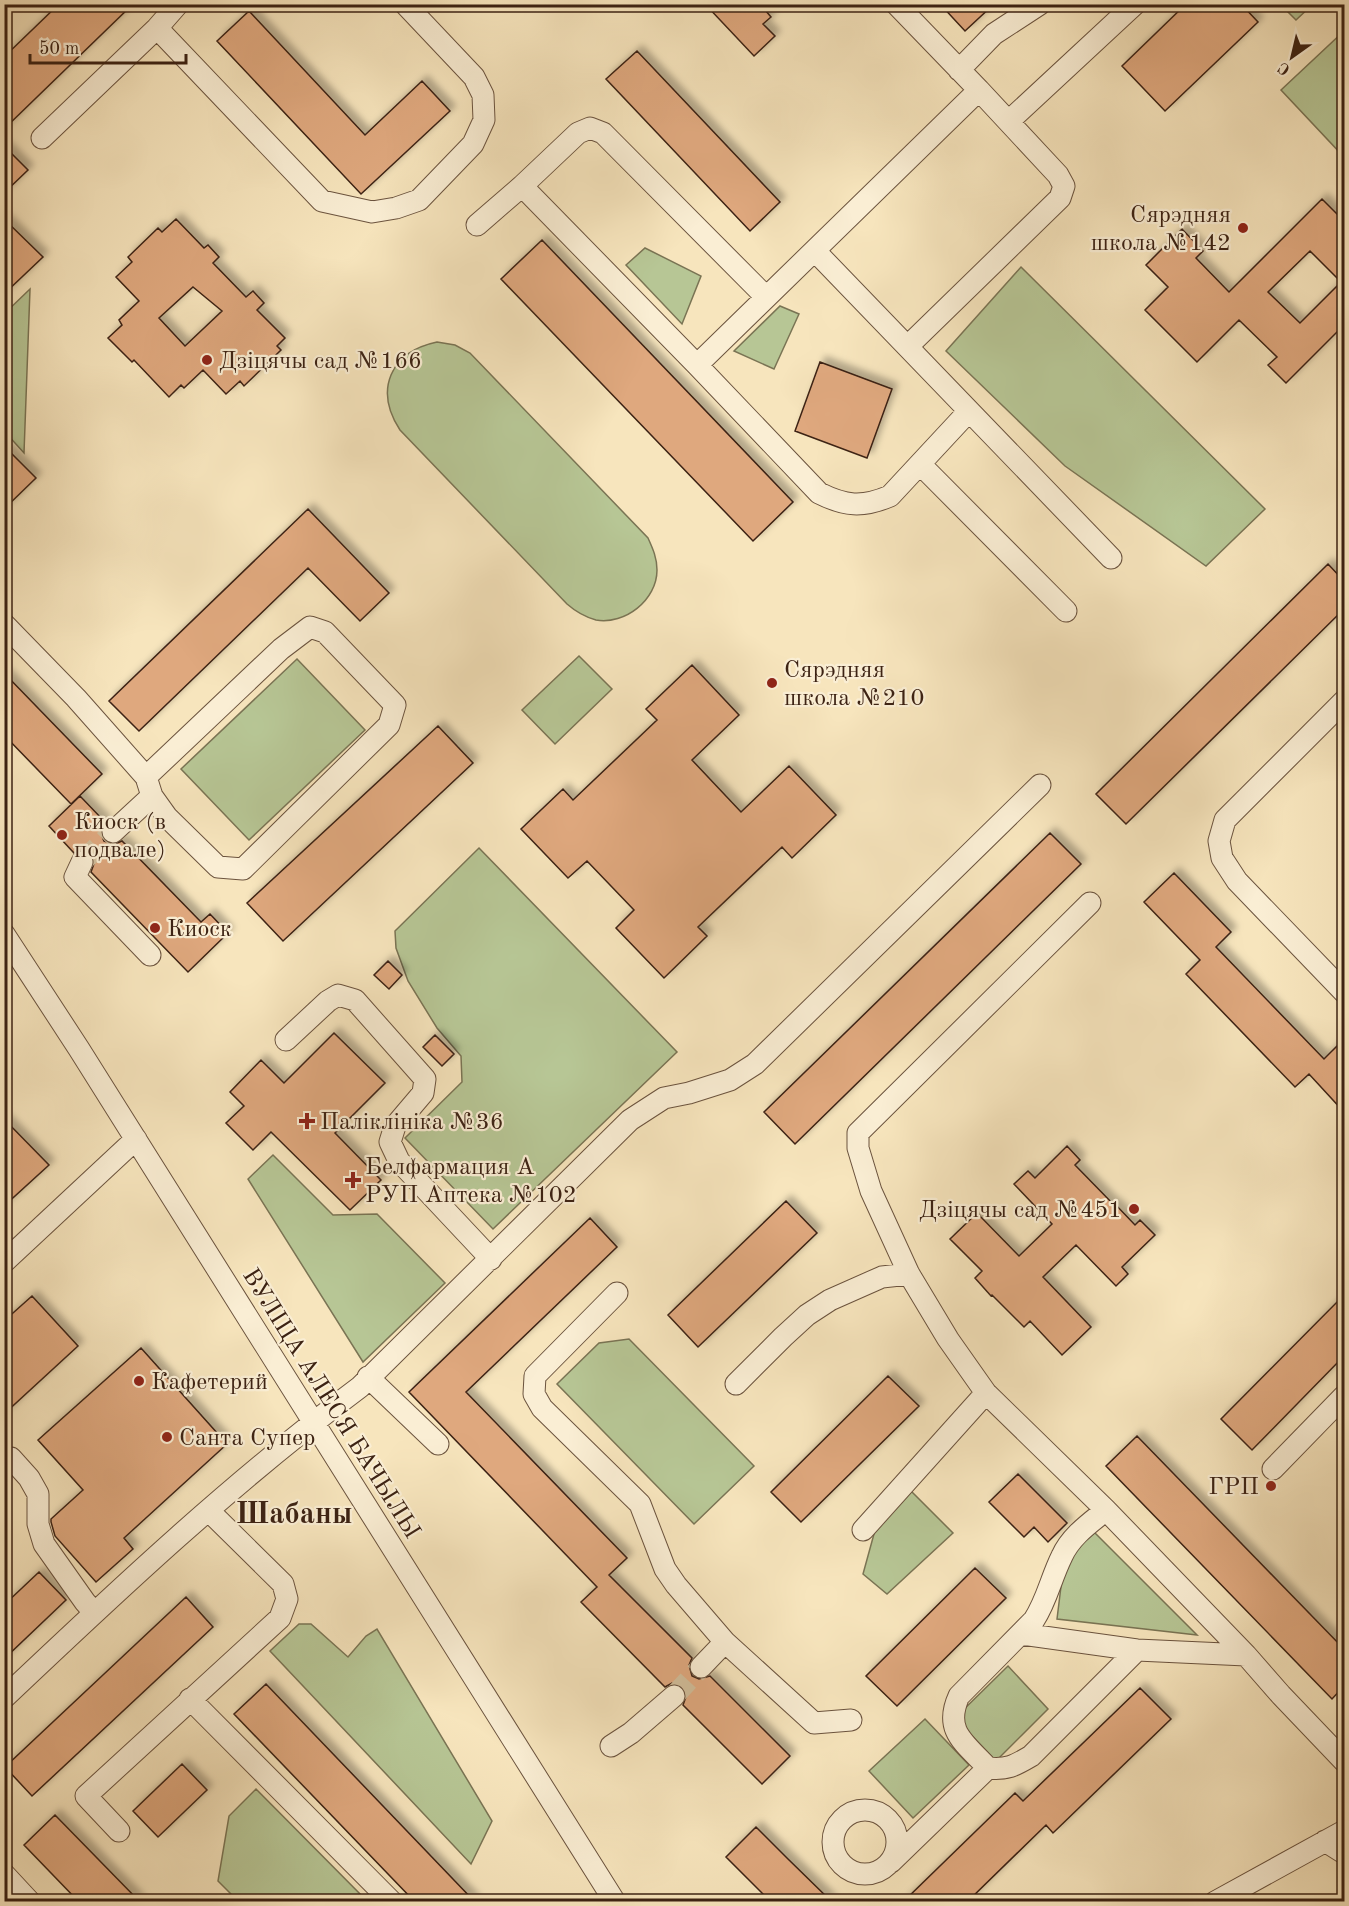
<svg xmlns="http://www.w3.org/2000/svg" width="1349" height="1906" font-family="'Old Standard TT',serif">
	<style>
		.green { fill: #b7c695; stroke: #7a7454; stroke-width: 1.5 }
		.building { fill: #dfa87e; stroke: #3c2213; stroke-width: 1.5; fill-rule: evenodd; filter: url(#shadow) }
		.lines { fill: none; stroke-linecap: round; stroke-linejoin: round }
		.minor-tunnel { stroke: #d2be9b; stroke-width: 21; stroke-dasharray: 21 10; stroke-linecap: butt }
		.minor-casing { stroke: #6b533e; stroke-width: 23 }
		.minor { stroke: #faeed4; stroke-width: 21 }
		.poi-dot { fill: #8f2418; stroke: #faeed4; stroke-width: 2 }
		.labels { text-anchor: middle; stroke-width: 4.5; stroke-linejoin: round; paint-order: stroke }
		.poi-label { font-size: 24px; fill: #3c2213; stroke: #faeed4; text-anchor: start }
		.street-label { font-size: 24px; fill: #3c2213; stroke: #faeed4 }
		.district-label { font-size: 30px; font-weight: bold; fill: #3c2213; stroke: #faeed4 }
	</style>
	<defs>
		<filter id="shadow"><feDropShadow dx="5.5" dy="-5.5" stdDeviation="3" flood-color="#0004"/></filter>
	</defs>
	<rect width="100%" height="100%" fill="#f7e5bd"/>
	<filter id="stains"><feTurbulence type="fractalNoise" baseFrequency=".00333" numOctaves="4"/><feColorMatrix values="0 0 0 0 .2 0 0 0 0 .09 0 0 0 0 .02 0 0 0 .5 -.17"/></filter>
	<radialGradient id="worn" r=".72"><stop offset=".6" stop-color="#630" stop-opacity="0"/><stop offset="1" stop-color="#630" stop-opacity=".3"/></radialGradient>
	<path class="green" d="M 1281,5 L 1312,5 L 1296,20 Z
		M 1344,31 L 1344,157 L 1281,90 Z
		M 645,248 L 701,276 L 682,324 L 626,265 Z
		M 1021,267 L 1265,509 L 1206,566 L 1065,466 L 946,351 Z
		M 30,289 L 24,453 L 5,432 L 4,314 Z
		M 780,306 L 799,314 L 774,369 L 734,351 Z
		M 437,342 L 455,345 L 470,353 L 648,538 C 653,549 657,558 657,570 C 657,600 625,625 596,620 C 585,617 575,611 567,604 L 400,430 C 374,390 390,352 437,342 Z
		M 579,656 L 612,689 L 555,744 L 522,710 Z
		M 297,659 L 365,730 L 249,840 L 181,769 Z
		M 479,848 L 677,1052 L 493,1229 L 405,1138 L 462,1082 L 461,1056 L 437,1028 L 408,981 L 396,948 L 395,931 Z
		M 273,1155 L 333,1215 L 377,1214 L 445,1283 L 363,1362 L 248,1179 Z
		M 629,1339 L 754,1466 L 694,1524 L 557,1384 L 599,1343 Z
		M 909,1489 L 953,1533 L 887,1594 L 863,1574 L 877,1523 Z
		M 1094,1532 L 1197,1635 L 1057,1619 L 1064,1562 Z
		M 299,1624 L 311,1624 L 348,1657 L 366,1636 L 377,1629 L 492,1821 L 471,1864 L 270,1651 Z
		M 1008,1666 L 1048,1709 L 996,1761 L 955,1718 Z
		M 925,1719 L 969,1765 L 913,1818 L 869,1771 Z
		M 256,1789 L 367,1901 L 238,1901 L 218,1881 L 229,1816 Z"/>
	<path class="building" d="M 59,4 L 133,4 L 4,129 L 4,57 Z
		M 705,4 L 760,4 L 771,17 L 763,24 L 775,36 L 754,56 Z
		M 940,4 L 994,4 L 965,31 Z
		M 1186,4 L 1241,4 L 1258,22 L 1165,111 L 1122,66 Z
		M 249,11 L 365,135 L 422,81 L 450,111 L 361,194 L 217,41 Z
		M 637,51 L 780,202 L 750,231 L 606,79 Z
		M 4,146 L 28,170 L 4,193 Z
		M 1322,199 L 1344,221 L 1344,325 L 1286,383 L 1268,365 L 1277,357 L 1239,320 L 1197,362 L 1145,310 L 1168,287 L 1146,265 L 1182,229 L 1203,251 L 1196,258 L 1229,292 ZM 1310,251 L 1341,282 L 1300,323 L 1268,292 Z
		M 4,219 L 43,257 L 4,294 Z
		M 176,219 L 204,248 L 208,245 L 219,257 L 213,263 L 246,297 L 253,291 L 264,303 L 257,310 L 285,338 L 277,346 L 281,350 L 244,386 L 240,381 L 226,394 L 203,370 L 184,388 L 181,385 L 169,397 L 134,360 L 132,362 L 108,338 L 122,325 L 119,320 L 139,301 L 116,277 L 132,262 L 128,257 L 158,228 L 162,232 ZM 193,287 L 222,311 L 185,346 L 159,318 Z
		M 542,240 L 793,502 L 753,541 L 501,279 Z
		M 820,362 L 892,389 L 867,458 L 795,431 Z
		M 4,446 L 36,478 L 4,509 Z
		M 308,509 L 389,593 L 360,621 L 308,568 L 139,731 L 109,701 Z
		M 1328,564 L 1344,581 L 1344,609 L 1126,824 L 1096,794 Z
		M 692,665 L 739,715 L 692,760 L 741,812 L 789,766 L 836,815 L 792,858 L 782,847 L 698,927 L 707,936 L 664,978 L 616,928 L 634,910 L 587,861 L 568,878 L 521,829 L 563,789 L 573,800 L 657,720 L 646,709 Z
		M 4,673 L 102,774 L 71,804 L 4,735 Z
		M 438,726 L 473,763 L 283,941 L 247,903 Z
		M 80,796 L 105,822 L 101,828 L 101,834 L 104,841 L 115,844 L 122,841 L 201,922 L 210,914 L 228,933 L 188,972 L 91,872 L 95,861 L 92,854 L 81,849 L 74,853 L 49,826 Z
		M 1050,833 L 1081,864 L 795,1144 L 764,1112 Z
		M 1174,873 L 1231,932 L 1216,947 L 1324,1059 L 1344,1039 L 1344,1112 L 1309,1074 L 1295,1087 L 1186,974 L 1200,960 L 1144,902 Z
		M 388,961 L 402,975 L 389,989 L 374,975 Z
		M 334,1033 L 385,1083 L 335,1133 L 381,1180 L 350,1210 L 271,1132 L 253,1150 L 226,1123 L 244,1106 L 230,1092 L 261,1060 L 284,1083 Z
		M 435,1035 L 454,1054 L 442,1066 L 423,1047 Z
		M 4,1119 L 49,1165 L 4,1206 Z
		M 1067,1146 L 1080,1160 L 1075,1165 L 1114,1205 L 1115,1204 L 1135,1225 L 1140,1220 L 1155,1235 L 1122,1267 L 1128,1274 L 1116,1286 L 1076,1245 L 1043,1277 L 1091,1327 L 1062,1355 L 1030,1321 L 1024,1327 L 992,1295 L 991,1296 L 975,1278 L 982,1271 L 950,1239 L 977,1213 L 1019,1256 L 1052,1224 L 1014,1184 L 1028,1171 L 1035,1178 Z
		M 786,1201 L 817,1233 L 698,1347 L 668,1315 Z
		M 590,1218 L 617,1247 L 466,1392 L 627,1558 L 609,1575 L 692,1658 L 689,1665 L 692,1676 L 699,1679 L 710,1676 L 790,1756 L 762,1784 L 683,1705 L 687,1694 L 683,1687 L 672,1683 L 665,1687 L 581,1602 L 597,1587 L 409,1392 Z
		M 1344,1295 L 1344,1356 L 1252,1450 L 1221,1419 Z
		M 32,1296 L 78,1346 L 4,1414 L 4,1321 Z
		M 141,1348 L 227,1444 L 124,1538 L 133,1549 L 96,1582 L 55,1536 L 51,1522 L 51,1519 L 83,1490 L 38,1440 Z
		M 888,1376 L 919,1406 L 801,1522 L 771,1492 Z
		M 1137,1436 L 1344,1649 L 1344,1686 L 1332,1699 L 1106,1466 Z
		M 1018,1474 L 1067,1523 L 1048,1542 L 1034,1527 L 1024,1537 L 989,1502 Z
		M 975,1568 L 1006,1598 L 897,1706 L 866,1676 Z
		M 39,1572 L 66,1600 L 4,1659 L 4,1605 Z
		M 186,1597 L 213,1627 L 32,1796 L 5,1767 Z
		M 266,1684 L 475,1902 L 415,1902 L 234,1714 Z
		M 1140,1688 L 1171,1719 L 1053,1833 L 1046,1825 L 967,1902 L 903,1902 L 1015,1793 L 1023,1801 Z
		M 182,1764 L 207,1790 L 158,1837 L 133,1811 Z
		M 55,1815 L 140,1902 L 79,1902 L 24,1845 Z
		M 756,1827 L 788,1859 L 832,1902 L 771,1902 L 726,1857 Z"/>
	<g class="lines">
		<path class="minor-tunnel" d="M 82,862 L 113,832
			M 674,1696 L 701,1667"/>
		<defs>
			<path id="minor" d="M 157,28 L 322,201 L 372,212 L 396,208 L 419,200 L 473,144 L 484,120 L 483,95 L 474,77 L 405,4
				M 959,70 L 994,34 L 1040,4
				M 1009,121 L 1135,4
				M 42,138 L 157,28 L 178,4
				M 477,225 L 522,186
				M 815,251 L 1111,558
				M 766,297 L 603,133 L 590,128 L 578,133 L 522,186 L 697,365 L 819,493 C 845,506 862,508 890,496 L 969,411
				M 908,346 L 1060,198 L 1064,186 L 1058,175 L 979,90
				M 697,365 L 979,90 L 896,4
				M 920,464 L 1066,611
				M 4,624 L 76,698 L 146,777 L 152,796 L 167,817 L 218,867 L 243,869 L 389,725 L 395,705 L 325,632 L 310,627 L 281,649 L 146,777
				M 1344,701 L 1225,820 L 1219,841 L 1222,858 L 1237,881 L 1344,992
				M 113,832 L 152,796
				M 82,862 L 75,877 L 150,955
				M 1090,903 L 858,1133 L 858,1148 L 871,1191 L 909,1274 L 948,1339 L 986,1393 L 1106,1510 L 1246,1655 L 1281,1695 L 1344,1761
				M 4,934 L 79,1049 L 615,1902
				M 286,1040 L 328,1001 L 338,995 L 355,1000 L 425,1079 L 423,1093 L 395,1126 L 390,1142 L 399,1161 L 491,1259
				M 4,1262 L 136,1139
				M 617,1293 L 535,1376 L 534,1394 L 542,1408 L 640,1504 L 665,1569 L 676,1585 L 725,1642 L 814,1723 L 851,1720
				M 368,1377 L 438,1444
				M 736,1384 L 783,1337 L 807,1315 L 830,1300 L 882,1277 L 909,1274
				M 4,1464 L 11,1458 L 29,1478 L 38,1494 L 38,1524 L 44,1544 L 85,1602 L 94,1612
				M 1273,1469 L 1344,1396
				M 1106,1510 C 1090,1523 1071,1536 1062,1556 C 1051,1578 1047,1600 1034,1620 L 959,1696 C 943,1731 965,1743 988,1768 C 1007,1770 1014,1766 1031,1756 L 1137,1650
				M 863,1530 L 986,1393
				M 1022,1634 L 1137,1650 L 1246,1655
				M 701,1667 L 725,1642
				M 4,1698 C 118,1590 234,1481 360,1387 L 630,1120 L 664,1098 L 689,1093 L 730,1080 L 755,1064 L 1040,785
				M 190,1699 L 392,1902
				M 611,1746 L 631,1733 L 674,1696
				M833 1842a32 32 0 1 1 64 0a32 32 0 1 1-64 0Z
				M 119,1831 L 86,1796 L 280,1618 L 287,1599 L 283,1584 L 209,1511
				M 1325,1841 L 1344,1853
				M 891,1862 L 988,1768
				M 4,1874 L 30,1902
				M 1215,1902 L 1344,1831"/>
		</defs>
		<use href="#minor" class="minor-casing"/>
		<use href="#minor" class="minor"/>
	</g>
	<g class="poi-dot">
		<circle cx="1243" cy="228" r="6"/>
		<circle cx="207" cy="360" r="6"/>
		<circle cx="772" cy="683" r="6"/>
		<circle cx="62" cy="835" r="6"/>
		<circle cx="155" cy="928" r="6"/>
		<path d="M304 1112h6v6h6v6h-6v6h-6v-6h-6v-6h6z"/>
		<path d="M350 1171h6v6h6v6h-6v6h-6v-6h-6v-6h6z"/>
		<circle cx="1134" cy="1209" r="6"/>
		<circle cx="139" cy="1381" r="6"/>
		<circle cx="167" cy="1437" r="6"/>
		<circle cx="1271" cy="1486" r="6"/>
	</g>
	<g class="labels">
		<g class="poi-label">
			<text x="1231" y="222" text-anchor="end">Сярэдняя<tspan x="1231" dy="28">школа №142</tspan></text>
			<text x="219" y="368">Дзіцячы сад №166</text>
			<text x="784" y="677">Сярэдняя<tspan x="784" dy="28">школа №210</tspan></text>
			<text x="74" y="829">Киоск (в<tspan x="74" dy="28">подвале)</tspan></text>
			<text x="167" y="936">Киоск</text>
			<text x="320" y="1129">Паліклініка №36</text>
			<text x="365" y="1174">Белфармация А<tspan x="365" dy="28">РУП Аптека №102</tspan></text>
			<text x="1122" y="1217" text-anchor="end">Дзіцячы сад №451</text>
			<text x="151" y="1389">Кафетерий</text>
			<text x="179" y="1445">Санта Супер</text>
			<text x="1259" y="1494" text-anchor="end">ГРП</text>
		</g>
		<g class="street-label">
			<text transform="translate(332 1403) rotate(58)" y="8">ВУЛІЦА АЛЕСЯ БАЧЫЛЫ</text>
		</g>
		<g class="district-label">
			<text x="294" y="1523">Шабаны</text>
		</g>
	</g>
	<rect width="1349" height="1906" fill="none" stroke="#f7e5bd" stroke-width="24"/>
	<rect x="6" y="6" width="1337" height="1894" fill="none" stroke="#3c2213" stroke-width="3"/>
	<rect x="12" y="12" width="1325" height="1882" fill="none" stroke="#3c2213" stroke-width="1.5"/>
	<g transform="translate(1292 57) rotate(214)" stroke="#faeed4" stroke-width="4.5" paint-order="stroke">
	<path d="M0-4.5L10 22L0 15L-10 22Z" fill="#3c2213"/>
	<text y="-9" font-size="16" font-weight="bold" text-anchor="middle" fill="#3c2213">С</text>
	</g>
	<path d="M30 54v9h156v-9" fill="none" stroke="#3c2213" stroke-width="3"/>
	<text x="39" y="54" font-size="18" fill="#3c2213" stroke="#faeed4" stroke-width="4.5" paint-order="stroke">50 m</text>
	<rect width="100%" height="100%" filter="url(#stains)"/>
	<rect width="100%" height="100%" fill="url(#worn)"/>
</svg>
